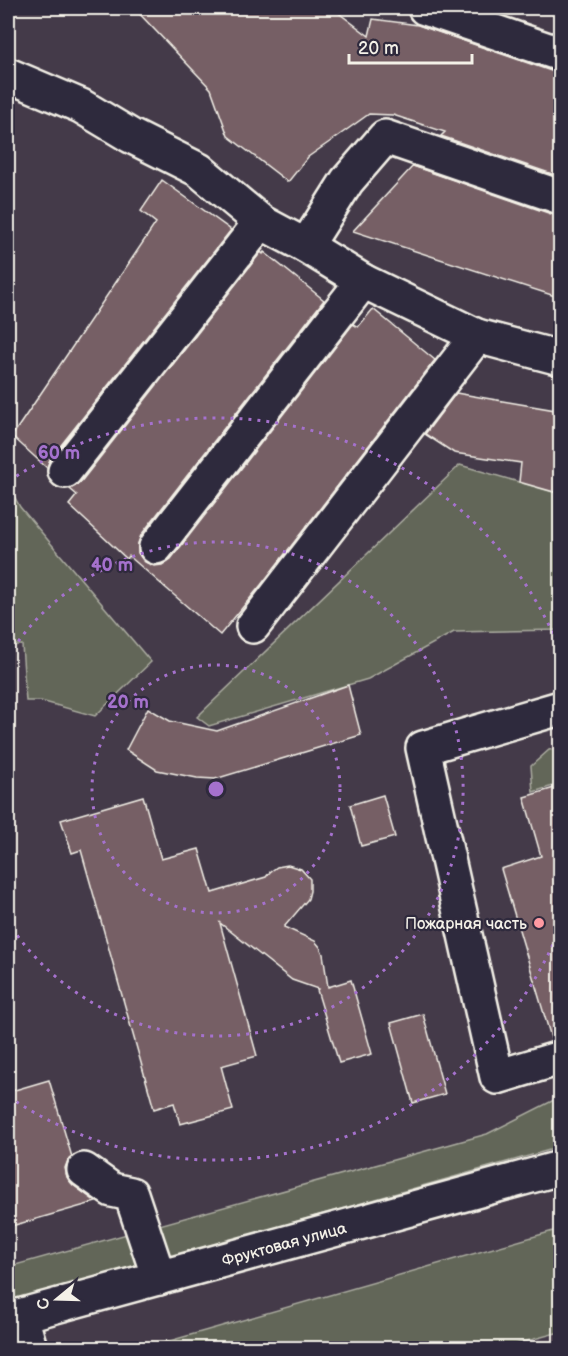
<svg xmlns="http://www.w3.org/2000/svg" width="568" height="1356" font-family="'Balsamiq Sans',sans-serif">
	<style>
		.green { fill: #626658; stroke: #abaca0; stroke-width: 1.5 }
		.building { fill: #765e65; stroke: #f4f1e8; stroke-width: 1.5 }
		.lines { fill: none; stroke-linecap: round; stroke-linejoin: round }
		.minor-casing { stroke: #f4f1e8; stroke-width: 38 }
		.minor { stroke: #2f2a3d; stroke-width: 33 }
		.ring { fill: none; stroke: #a571cd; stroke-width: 3; stroke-dasharray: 3 6 }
		.poi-dot { fill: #ff9aa2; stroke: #2f2a3d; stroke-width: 2 }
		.labels { text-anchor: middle; stroke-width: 4.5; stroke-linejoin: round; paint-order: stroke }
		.poi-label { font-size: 16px; fill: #f4f1e8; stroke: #2f2a3d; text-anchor: end }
		.street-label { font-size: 16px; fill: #f4f1e8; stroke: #2f2a3d }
		.centre { fill: #a571cd; stroke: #2f2a3d; stroke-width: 3 }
		.ring-label { font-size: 18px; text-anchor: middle; font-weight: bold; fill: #a571cd; stroke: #2f2a3d; stroke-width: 4.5; stroke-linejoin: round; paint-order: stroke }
	</style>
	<rect width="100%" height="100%" fill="#443a49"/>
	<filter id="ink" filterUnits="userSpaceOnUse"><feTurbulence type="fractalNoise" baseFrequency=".0167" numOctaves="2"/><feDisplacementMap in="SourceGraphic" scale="12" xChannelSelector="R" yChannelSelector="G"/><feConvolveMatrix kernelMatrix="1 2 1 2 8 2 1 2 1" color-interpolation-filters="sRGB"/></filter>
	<g filter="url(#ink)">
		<path class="green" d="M 460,465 L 560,494 L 560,630 L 454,632 L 368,679 L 209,726 L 197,717 Z
			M 8,485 L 20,507 L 151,662 L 95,716 L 41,701 L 26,701 L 22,645 L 8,645 Z
			M 560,748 L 560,784 L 533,792 L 531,766 L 549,750 Z
			M 560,1097 L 560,1147 L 8,1303 L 8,1267 L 487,1134 Z
			M 560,1229 L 560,1332 L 501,1348 L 145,1348 Z"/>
		<path class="building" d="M 134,8 L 332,8 L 369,36 L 373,19 L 418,25 L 554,72 L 561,72 L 561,177 L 441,136 L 445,132 L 393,115 L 369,114 L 331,141 L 308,157 L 288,182 L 228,136 L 211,89 Z
			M 413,166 L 554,215 L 561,215 L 561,298 L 353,231 Z
			M 162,180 L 231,230 L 50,459 L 47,468 L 12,436 L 156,223 L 141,211 Z
			M 261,252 L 263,254 L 264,252 L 324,300 L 141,535 L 138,544 L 138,553 L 145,562 L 154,566 L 162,565 L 171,559 L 353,324 L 358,327 L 373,309 L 435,360 L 261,585 L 220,635 L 129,556 L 127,559 L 69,505 L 77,495 L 70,489 L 80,483 Z
			M 456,393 L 561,411 L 561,494 L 519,482 L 521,463 L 454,453 L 425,434 Z
			M 348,685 L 361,735 L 215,779 L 197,778 L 157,770 L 126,750 L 148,708 L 170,721 L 217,731 Z
			M 561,786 L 561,1040 L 552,1041 L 501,869 L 541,856 L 524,797 Z
			M 383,795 L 395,837 L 361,846 L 350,805 Z
			M 143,796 L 161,859 L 199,849 L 212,893 L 266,877 L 270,872 L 277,867 L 288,865 L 301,869 L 310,879 L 310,891 L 308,899 L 284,927 L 315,941 L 320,947 L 323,954 L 328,987 L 351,980 L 372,1054 L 339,1063 L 317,990 L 318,989 L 292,980 L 220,923 L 257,1056 L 221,1066 L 233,1110 L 180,1124 L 174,1103 L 154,1109 L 81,850 L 72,853 L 61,820 Z
			M 423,1014 L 445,1094 L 413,1103 L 391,1023 Z
			M 49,1080 L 72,1157 L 68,1160 L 65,1168 L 67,1177 L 73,1185 L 96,1202 L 8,1227 L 8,1092 Z"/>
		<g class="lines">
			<defs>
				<g id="minor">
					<path d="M 425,8 L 560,54"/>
					<path d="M 8,75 L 81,106 L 131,136 L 199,170 L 261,222 L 306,246 L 347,181 L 385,137 L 560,197"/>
					<path d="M 306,246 L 363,281 L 477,336 L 560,358"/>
					<path d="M 65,471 L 261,222"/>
					<path d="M 156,547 L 363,281"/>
					<path d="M 253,626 L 477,336"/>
					<path d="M 560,708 L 423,748 L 497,1077 L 560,1058"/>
					<path d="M 84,1170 L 112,1190 L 131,1194 L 159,1278"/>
					<path d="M 21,1316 L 30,1348"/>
					<path id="s1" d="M 8,1319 L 560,1168"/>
				</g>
			</defs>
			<use href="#minor" class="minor-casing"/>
			<use href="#minor" class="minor"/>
		</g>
	</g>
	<g class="ring">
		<circle cx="216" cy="789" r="124"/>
		<path d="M8 656A247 247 0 1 1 8 922"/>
		<path d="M560 928A371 371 0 0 1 9 1097M9 481A371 371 0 0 1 560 650"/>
	</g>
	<circle class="poi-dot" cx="539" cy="923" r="6"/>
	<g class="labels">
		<g class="poi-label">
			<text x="527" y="929">Пожарная часть</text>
		</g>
		<g class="street-label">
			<text dy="6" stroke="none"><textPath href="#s1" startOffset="286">Фруктовая улица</textPath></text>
		</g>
	</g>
	<circle cx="216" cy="789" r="9" class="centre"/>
	<g class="ring-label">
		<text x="59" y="459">60 m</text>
		<text x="112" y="571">40 m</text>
		<text x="128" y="708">20 m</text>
	</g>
	<rect width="568" height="1356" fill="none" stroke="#2f2a3d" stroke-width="30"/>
	<rect x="15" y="15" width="538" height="1326" fill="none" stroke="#f4f1e8" stroke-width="2" filter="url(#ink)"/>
	<g transform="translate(57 1299) rotate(251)" stroke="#2f2a3d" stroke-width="4.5" paint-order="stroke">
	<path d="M0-4.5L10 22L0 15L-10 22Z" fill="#f4f1e8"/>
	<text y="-9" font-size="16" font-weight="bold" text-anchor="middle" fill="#f4f1e8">С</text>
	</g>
	<path d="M349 54v9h123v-9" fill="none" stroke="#f4f1e8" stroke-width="3"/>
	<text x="358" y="54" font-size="18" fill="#f4f1e8" stroke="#2f2a3d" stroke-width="4.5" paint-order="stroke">20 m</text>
</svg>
